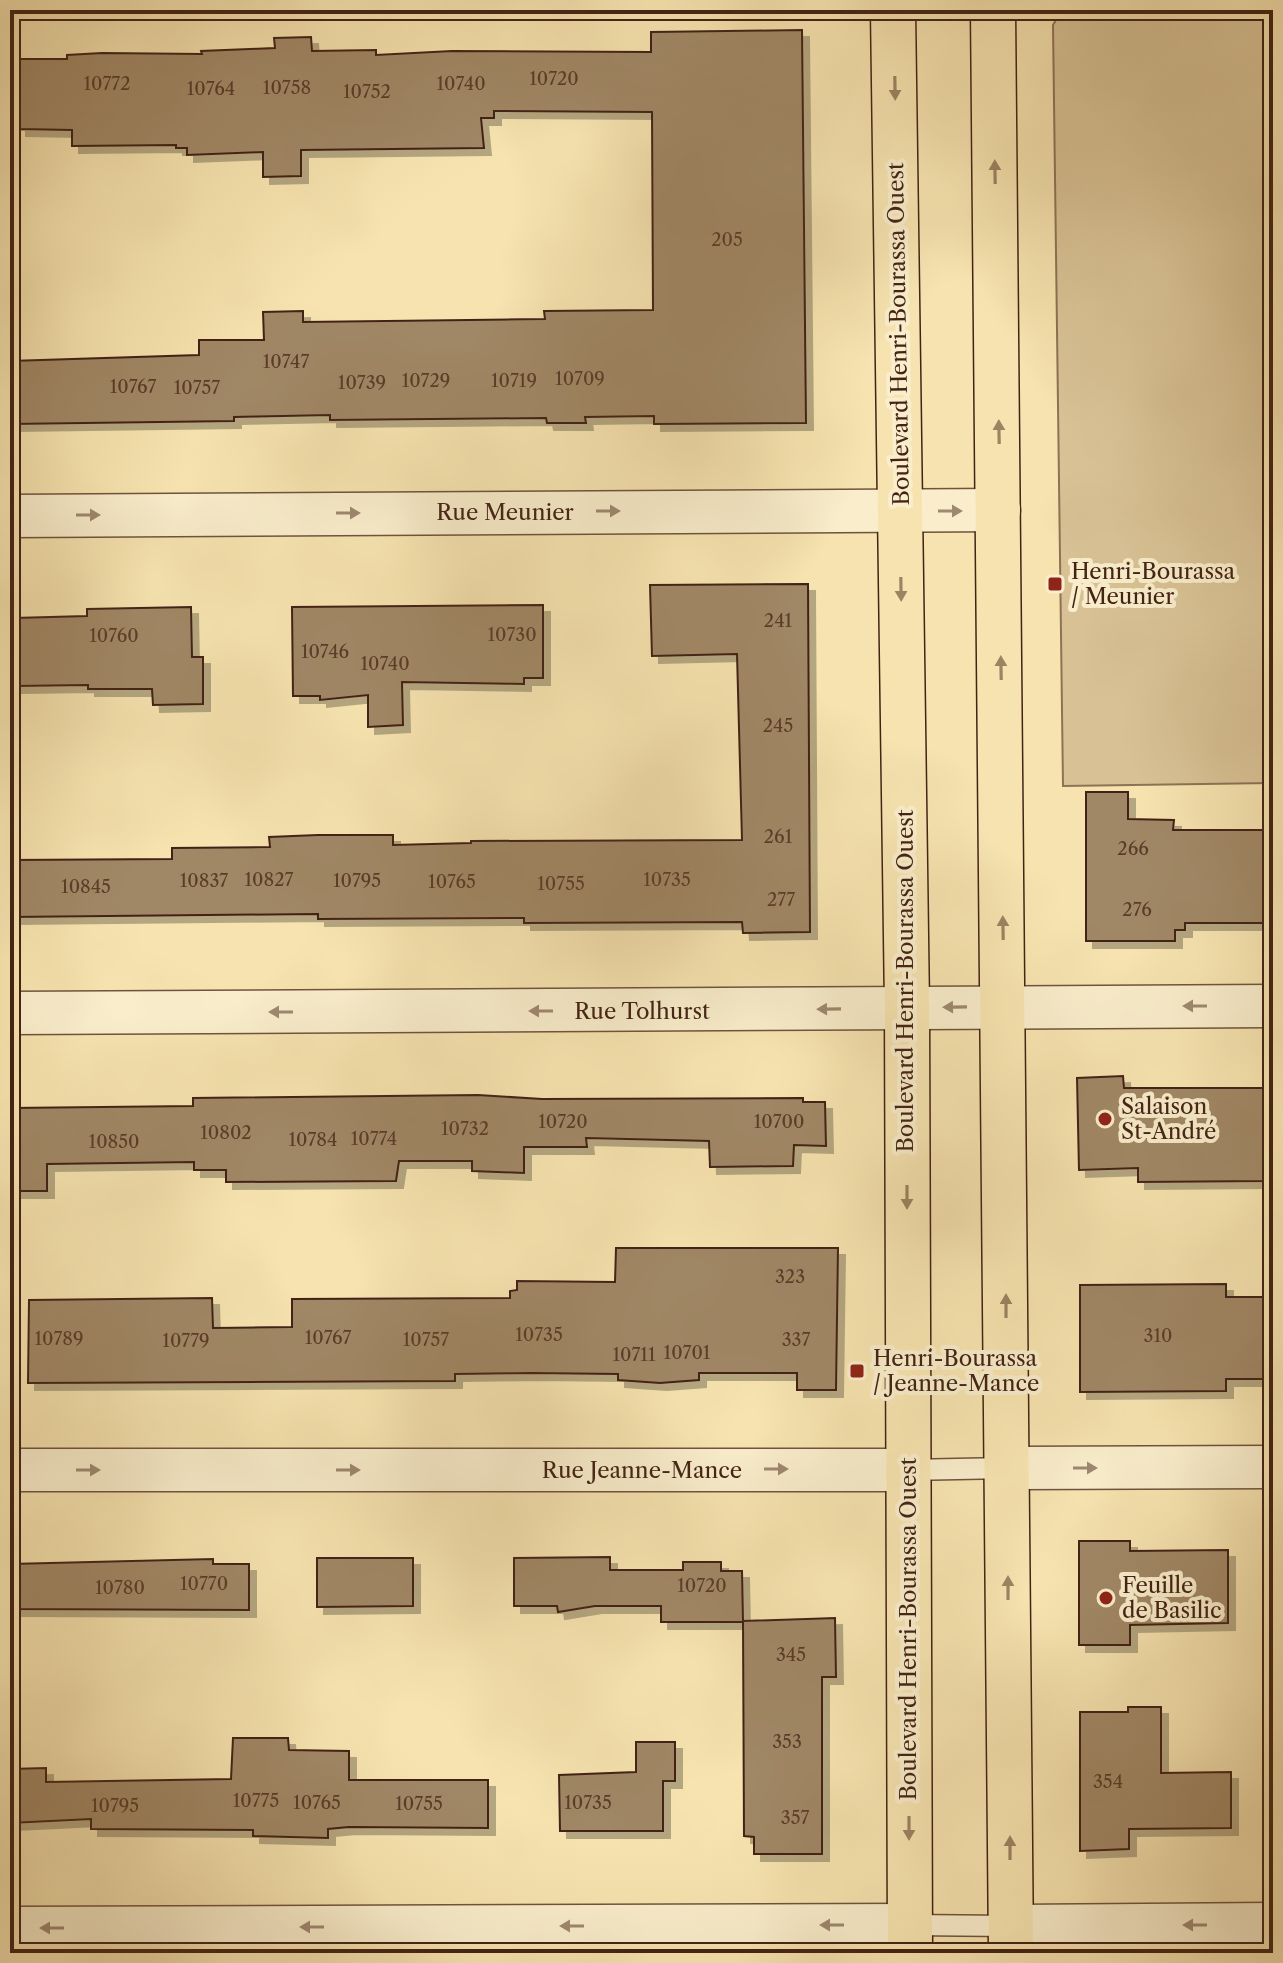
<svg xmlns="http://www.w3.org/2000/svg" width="1283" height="1963" font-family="'Libre Caslon Text',serif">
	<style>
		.green { fill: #d8c295; stroke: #8e7255; stroke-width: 2 }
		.building { fill: #a08765; stroke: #432315; stroke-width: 2; filter: url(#shadow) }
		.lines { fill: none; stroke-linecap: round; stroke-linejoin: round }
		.service-casing { stroke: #70533c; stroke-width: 23 }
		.minor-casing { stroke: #70533c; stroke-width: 45 }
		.primary-casing { stroke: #432315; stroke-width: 47 }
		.service { stroke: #f9edcb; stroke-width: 20 }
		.minor { stroke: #f9edcb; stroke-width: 42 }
		.primary { stroke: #f6e3af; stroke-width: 44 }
		.oneway { fill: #9c8362 }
		.oneway2 { fill: #9e8870 }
		.poi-dot { fill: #8f2418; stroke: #f9edcb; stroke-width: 3 }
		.labels { text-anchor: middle; stroke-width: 8; stroke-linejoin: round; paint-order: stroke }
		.number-label { font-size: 18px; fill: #5a3c29 }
		.street-label { font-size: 22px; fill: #432315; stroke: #f9edcb }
		.poi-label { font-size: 22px; fill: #432315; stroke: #f9edcb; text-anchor: start }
	</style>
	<defs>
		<filter id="shadow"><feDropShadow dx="7" dy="7" stdDeviation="0" flood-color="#0004"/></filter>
	</defs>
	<rect width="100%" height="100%" fill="#f6e3af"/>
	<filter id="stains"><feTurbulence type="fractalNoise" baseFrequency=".0025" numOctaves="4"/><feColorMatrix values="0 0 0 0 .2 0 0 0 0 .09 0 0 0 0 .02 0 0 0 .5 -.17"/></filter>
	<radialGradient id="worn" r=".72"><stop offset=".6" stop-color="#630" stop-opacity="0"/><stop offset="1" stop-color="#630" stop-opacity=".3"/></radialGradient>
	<path class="green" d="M 1062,10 L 1273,10 L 1273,783 L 1063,786 L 1053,25 Z"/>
	<path class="building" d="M 802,30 L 806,423 L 654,424 L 654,416 L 585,417 L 586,423 L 547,423 L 546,418 L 330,420 L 330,415 L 234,417 L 234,421 L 10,424 L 10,361 L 199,355 L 199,340 L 264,340 L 263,312 L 303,311 L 303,322 L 545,319 L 544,311 L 653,310 L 652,112 L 494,111 L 494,118 L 481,118 L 484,148 L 301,150 L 301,176 L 263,177 L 263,152 L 187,155 L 187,148 L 176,148 L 176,145 L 72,146 L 72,130 L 19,129 L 19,123 L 10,123 L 10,59 L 67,59 L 67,55 L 102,53 L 202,54 L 201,51 L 275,48 L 274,38 L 311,37 L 312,51 L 376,50 L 376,55 L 452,51 L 651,52 L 651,32 Z
		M 808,584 L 810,932 L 743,933 L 742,922 L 524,923 L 524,918 L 318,919 L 318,914 L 10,917 L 10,860 L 172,859 L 172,848 L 270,847 L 269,837 L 318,835 L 393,835 L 393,845 L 471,843 L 471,841 L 742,840 L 737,654 L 652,656 L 650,585 Z
		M 543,605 L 543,678 L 524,678 L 524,684 L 402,682 L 403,725 L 368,727 L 368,695 L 320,700 L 320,696 L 293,696 L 292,607 Z
		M 191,607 L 192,657 L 203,657 L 203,704 L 153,705 L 152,689 L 88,689 L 88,685 L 15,686 L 14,618 L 87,616 L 87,609 Z
		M 1086,792 L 1128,792 L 1128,819 L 1174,820 L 1173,830 L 1273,830 L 1273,923 L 1185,923 L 1185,930 L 1175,930 L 1175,941 L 1086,941 Z
		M 1123,1076 L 1124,1088 L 1265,1088 L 1265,1181 L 1138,1182 L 1138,1168 L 1079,1170 L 1077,1078 Z
		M 478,1095 L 542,1099 L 803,1098 L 803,1102 L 825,1102 L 826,1146 L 794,1145 L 793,1166 L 710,1167 L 709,1141 L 586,1138 L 587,1147 L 524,1147 L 524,1173 L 472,1171 L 472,1161 L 399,1161 L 396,1181 L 226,1182 L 226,1170 L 194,1170 L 194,1162 L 47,1164 L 47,1191 L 10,1191 L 10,1108 L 193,1106 L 193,1098 Z
		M 616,1248 L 838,1248 L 836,1390 L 797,1390 L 797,1373 L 699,1373 L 699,1380 L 660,1383 L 618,1380 L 618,1374 L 531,1373 L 455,1374 L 455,1381 L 28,1383 L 29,1300 L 212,1298 L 213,1328 L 292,1327 L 292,1299 L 510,1298 L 510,1291 L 517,1290 L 517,1281 L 615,1282 Z
		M 1226,1284 L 1226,1297 L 1273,1297 L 1273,1379 L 1226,1379 L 1226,1391 L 1080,1392 L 1080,1285 Z
		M 1079,1541 L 1130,1541 L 1130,1551 L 1228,1550 L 1228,1623 L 1130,1625 L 1130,1645 L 1079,1645 Z
		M 610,1557 L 610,1570 L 683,1570 L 683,1562 L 721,1562 L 721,1571 L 742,1571 L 743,1621 L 835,1618 L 836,1677 L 822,1677 L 822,1854 L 754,1854 L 754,1837 L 744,1836 L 743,1622 L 661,1622 L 661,1606 L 595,1606 L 558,1612 L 557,1606 L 514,1606 L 514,1558 Z
		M 317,1558 L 413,1558 L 413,1606 L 317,1607 Z
		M 213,1559 L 213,1564 L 249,1564 L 249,1610 L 10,1609 L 10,1564 Z
		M 1128,1707 L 1161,1707 L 1161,1773 L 1231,1772 L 1231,1828 L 1129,1829 L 1129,1849 L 1080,1851 L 1080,1712 L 1128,1712 Z
		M 233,1738 L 288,1738 L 289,1750 L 349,1751 L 349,1780 L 488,1780 L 488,1828 L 349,1827 L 328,1829 L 328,1838 L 253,1836 L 253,1830 L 91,1829 L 91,1819 L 10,1823 L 10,1769 L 46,1768 L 46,1782 L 231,1779 Z
		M 636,1742 L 675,1742 L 675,1781 L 663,1781 L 663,1831 L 560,1831 L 559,1775 L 636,1772 Z"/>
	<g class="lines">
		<defs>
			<path id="service" d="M 907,1470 L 1007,1468
				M 910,1925 L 1011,1926"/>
			<path id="minor" d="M 10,516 L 999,510
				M 10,1013 L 1273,1006
				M 1007,1468 L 1273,1467
				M 10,1470 L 907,1470
				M 1011,1926 L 1273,1924
				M 10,1928 L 910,1925"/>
			<path id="primary" d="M 893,10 L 907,1007 L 910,1953
				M 993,10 L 1011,1953"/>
		</defs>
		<use href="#service" class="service-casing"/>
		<use href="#minor" class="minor-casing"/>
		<use href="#primary" class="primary-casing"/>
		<use href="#service" class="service"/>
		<use href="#minor" class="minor"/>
		<use href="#primary" class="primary"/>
	</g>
	<defs><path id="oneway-solid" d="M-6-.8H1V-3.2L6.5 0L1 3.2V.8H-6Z" transform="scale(2)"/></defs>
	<g class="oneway">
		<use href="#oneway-solid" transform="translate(895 88) rotate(89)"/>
		<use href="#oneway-solid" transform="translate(995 172) rotate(-91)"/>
		<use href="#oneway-solid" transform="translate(999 432) rotate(-91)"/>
		<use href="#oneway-solid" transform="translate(901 589) rotate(89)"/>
		<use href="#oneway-solid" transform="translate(1001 668) rotate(-91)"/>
		<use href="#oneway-solid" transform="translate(1003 928) rotate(-91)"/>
		<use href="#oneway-solid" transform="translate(907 1197) rotate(90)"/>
		<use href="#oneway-solid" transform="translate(1006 1306) rotate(-90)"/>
		<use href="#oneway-solid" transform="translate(1008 1588) rotate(-90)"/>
		<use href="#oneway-solid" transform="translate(909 1828) rotate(90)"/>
		<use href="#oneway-solid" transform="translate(1010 1848) rotate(-90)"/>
	</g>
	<g class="oneway2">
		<use href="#oneway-solid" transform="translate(608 511)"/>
		<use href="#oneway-solid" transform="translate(950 511)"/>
		<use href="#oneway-solid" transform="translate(348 513)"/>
		<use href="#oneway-solid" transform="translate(88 515)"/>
		<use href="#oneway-solid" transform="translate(1195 1006) rotate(180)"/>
		<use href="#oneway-solid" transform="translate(955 1007) rotate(179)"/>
		<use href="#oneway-solid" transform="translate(829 1009) rotate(179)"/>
		<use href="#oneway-solid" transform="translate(541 1011) rotate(180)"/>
		<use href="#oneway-solid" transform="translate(281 1012) rotate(180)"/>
		<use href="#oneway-solid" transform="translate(1085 1468)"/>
		<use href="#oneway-solid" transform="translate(776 1469)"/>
		<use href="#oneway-solid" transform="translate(88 1470)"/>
		<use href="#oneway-solid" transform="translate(348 1470)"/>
		<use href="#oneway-solid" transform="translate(832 1925) rotate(180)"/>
		<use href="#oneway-solid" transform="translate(1195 1925) rotate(180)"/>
		<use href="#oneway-solid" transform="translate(572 1926) rotate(180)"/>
		<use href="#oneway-solid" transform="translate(312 1927) rotate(180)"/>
		<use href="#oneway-solid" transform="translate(52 1928) rotate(180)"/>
	</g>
	<g class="poi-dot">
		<rect x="1047" y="576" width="16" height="16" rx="4"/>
		<circle cx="1105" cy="1119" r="8"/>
		<rect x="849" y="1363" width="16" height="16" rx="4"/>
		<circle cx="1106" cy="1598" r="8"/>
	</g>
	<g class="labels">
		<g class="number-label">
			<text x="554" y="85">10720</text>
			<text x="107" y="90">10772</text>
			<text x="461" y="90">10740</text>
			<text x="287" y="94">10758</text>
			<text x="211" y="95">10764</text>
			<text x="367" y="98">10752</text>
			<text x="727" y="246">205</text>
			<text x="286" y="368">10747</text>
			<text x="580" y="385">10709</text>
			<text x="426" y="387">10729</text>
			<text x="514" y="387">10719</text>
			<text x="362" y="389">10739</text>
			<text x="133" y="393">10767</text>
			<text x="197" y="394">10757</text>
			<text x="778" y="627">241</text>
			<text x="512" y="641">10730</text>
			<text x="114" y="642">10760</text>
			<text x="325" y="658">10746</text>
			<text x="385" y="670">10740</text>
			<text x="778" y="732">245</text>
			<text x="778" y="843">261</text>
			<text x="1133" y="855">266</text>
			<text x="269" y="886">10827</text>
			<text x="667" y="886">10735</text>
			<text x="204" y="887">10837</text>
			<text x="357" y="887">10795</text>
			<text x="452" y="888">10765</text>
			<text x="561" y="890">10755</text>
			<text x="86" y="893">10845</text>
			<text x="781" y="906">277</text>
			<text x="1137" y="916">276</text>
			<text x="563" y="1128">10720</text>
			<text x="779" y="1128">10700</text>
			<text x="465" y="1135">10732</text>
			<text x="226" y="1139">10802</text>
			<text x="374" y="1145">10774</text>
			<text x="313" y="1146">10784</text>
			<text x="114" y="1148">10850</text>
			<text x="790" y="1283">323</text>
			<text x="539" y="1341">10735</text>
			<text x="1158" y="1342">310</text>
			<text x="328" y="1344">10767</text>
			<text x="59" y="1345">10789</text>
			<text x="426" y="1346">10757</text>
			<text x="796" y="1346">337</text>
			<text x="186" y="1347">10779</text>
			<text x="687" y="1359">10701</text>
			<text x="634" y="1361">10711</text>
			<text x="204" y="1590">10770</text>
			<text x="702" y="1592">10720</text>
			<text x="120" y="1594">10780</text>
			<text x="791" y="1661">345</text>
			<text x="787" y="1748">353</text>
			<text x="1108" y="1788">354</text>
			<text x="256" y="1807">10775</text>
			<text x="317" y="1809">10765</text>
			<text x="588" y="1809">10735</text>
			<text x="419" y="1810">10755</text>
			<text x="115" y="1812">10795</text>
			<text x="795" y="1824">357</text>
		</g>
		<g class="street-label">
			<text transform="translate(898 334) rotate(-91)" y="8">Boulevard Henri-Bourassa Ouest</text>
			<text x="505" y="520">Rue Meunier</text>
			<text transform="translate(905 981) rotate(-90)" y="8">Boulevard Henri-Bourassa Ouest</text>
			<text x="642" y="1019">Rue Tolhurst</text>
			<text x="642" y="1478">Rue Jeanne-Mance</text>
			<text transform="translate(908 1629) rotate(-90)" y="8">Boulevard Henri-Bourassa Ouest</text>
		</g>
		<g class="poi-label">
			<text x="1071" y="579">Henri-Bourassa<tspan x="1071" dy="25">/ Meunier</tspan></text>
			<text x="1121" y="1114">Salaison<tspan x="1121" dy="25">St-André</tspan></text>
			<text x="873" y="1366">Henri-Bourassa<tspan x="873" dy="25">/ Jeanne-Mance</tspan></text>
			<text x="1122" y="1593">Feuille<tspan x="1122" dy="25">de Basilic</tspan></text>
		</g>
	</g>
	<rect width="1283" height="1963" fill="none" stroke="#f6e3af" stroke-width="40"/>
	<rect x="12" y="12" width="1259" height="1939" fill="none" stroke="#432315" stroke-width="4"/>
	<rect x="20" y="20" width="1243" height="1923" fill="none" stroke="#432315" stroke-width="2"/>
	<rect width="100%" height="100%" filter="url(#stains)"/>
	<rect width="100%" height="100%" fill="url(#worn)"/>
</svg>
